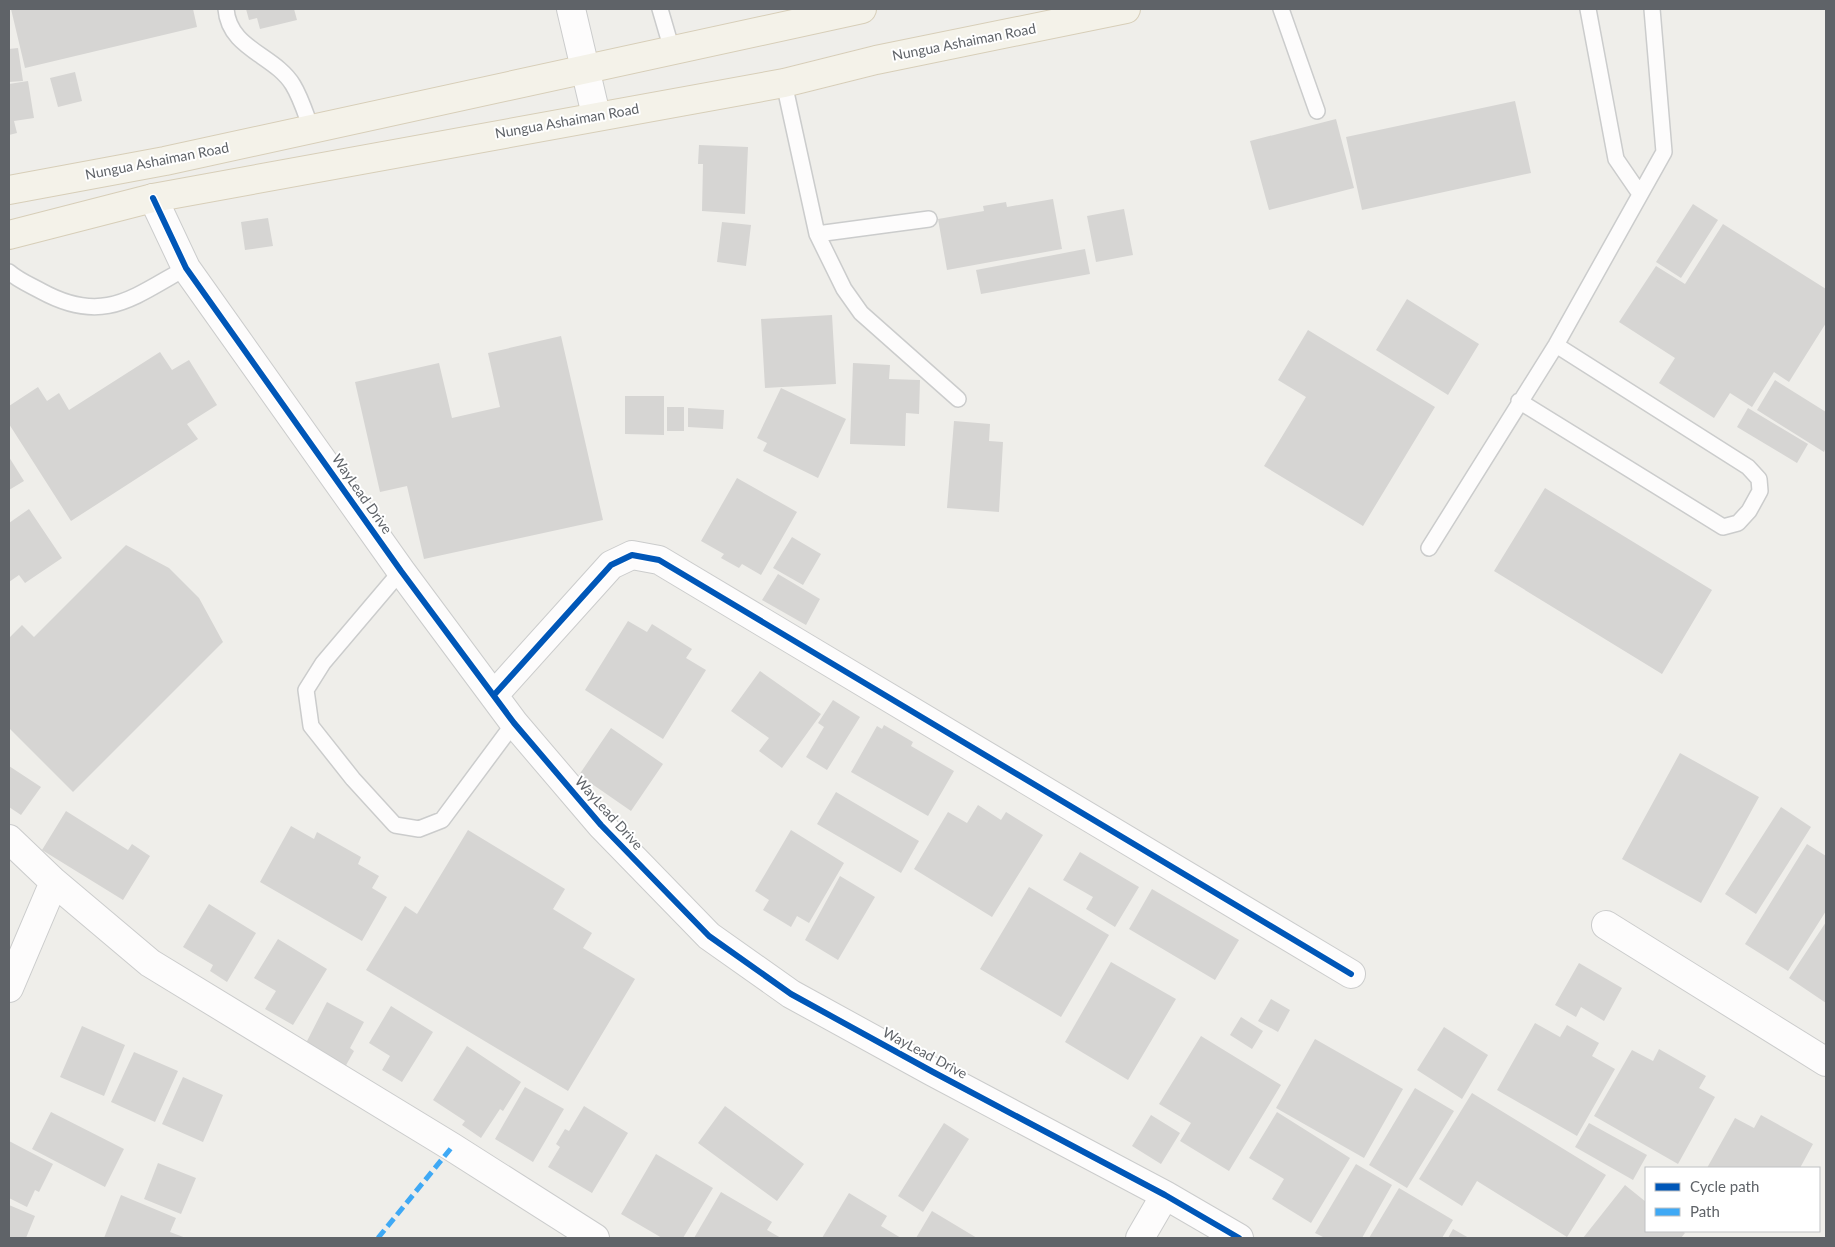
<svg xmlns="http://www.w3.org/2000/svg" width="1835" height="1247" font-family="Lato,sans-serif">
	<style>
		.building { fill: #d6d5d3 }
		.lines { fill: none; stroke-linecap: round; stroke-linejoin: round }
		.lane-casing { stroke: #cbcccc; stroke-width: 18 }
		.street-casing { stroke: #cbcccc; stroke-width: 30 }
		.primary-casing { stroke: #d7ceb8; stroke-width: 30 }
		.lane { stroke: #fdfcfc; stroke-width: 15 }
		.street { stroke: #fdfcfc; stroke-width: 28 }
		.primary { stroke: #f4f2e9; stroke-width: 28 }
		.quiet { stroke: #3fa9f5; stroke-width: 5; stroke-dasharray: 10 5; stroke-linecap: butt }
		.cycleway-casing { stroke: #fff; stroke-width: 9 }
		.cycleway { stroke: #0057b8; stroke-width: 6 }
		.labels { text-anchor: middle; stroke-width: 4; stroke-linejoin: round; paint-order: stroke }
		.street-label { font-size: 14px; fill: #5f6368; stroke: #fff }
	</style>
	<rect width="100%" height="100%" fill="#efeeea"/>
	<path class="building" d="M 11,9 L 193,9 L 197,27 L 25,68 Z
		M 246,9 L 294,9 L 297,20 L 260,29 L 257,18 L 249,20 Z
		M 18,48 L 23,81 L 9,82 L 9,49 Z
		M 75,72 L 82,101 L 58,107 L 50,78 Z
		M 28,81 L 34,118 L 14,121 L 17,133 L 9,135 L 9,84 Z
		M 1515,101 L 1531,173 L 1362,210 L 1346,137 Z
		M 1336,119 L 1354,188 L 1269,210 L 1250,141 Z
		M 699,145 L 748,147 L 745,214 L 702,211 L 703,164 L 698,164 Z
		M 1053,199 L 1062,249 L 947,270 L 938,219 L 984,211 L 983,206 L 1006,202 L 1007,207 Z
		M 1693,204 L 1718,220 L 1681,278 L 1656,262 Z
		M 1124,209 L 1133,255 L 1096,262 L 1087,216 Z
		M 268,218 L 273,246 L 245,250 L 241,222 Z
		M 722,222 L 751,225 L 746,266 L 717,262 Z
		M 1723,224 L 1826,289 L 1826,323 L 1789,382 L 1774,372 L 1752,407 L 1730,393 L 1714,418 L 1659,383 L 1675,358 L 1619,322 L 1656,266 L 1685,284 Z
		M 1085,249 L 1090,274 L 981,294 L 976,270 Z
		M 1407,299 L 1479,344 L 1448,395 L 1376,350 Z
		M 832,315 L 836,384 L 765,388 L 761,319 Z
		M 1308,330 L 1435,407 L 1363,526 L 1264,466 L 1306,397 L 1278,380 Z
		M 561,336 L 603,520 L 424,559 L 407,486 L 380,492 L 355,382 L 439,363 L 452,418 L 500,407 L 488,353 Z
		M 160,352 L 172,370 L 189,360 L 217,405 L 187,424 L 198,439 L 71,521 L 9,424 L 9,406 L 38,387 L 47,401 L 59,393 L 69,410 Z
		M 853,363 L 890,365 L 889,379 L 920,380 L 919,414 L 906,413 L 905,446 L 850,444 Z
		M 1775,380 L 1826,412 L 1826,447 L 1824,452 L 1757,410 Z
		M 781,388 L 846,419 L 818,478 L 763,451 L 767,443 L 757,438 Z
		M 625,396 L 664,396 L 664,435 L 625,434 Z
		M 667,407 L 684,407 L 684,431 L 667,431 Z
		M 688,408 L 724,410 L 723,429 L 688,427 Z
		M 1748,408 L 1808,444 L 1797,463 L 1737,427 Z
		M 954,421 L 990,424 L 989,441 L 1003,442 L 999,512 L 947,508 Z
		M 9,457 L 24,481 L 9,490 Z
		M 737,478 L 797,512 L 761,575 L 742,564 L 739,568 L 721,558 L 724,554 L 701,541 Z
		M 1545,488 L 1712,590 L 1662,674 L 1494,571 Z
		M 29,509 L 62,558 L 25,583 L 19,575 L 9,582 L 9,523 Z
		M 792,537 L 821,554 L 803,585 L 773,568 Z
		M 126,545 L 169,568 L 199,598 L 223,642 L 73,792 L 9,728 L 9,638 L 22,625 L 34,637 Z
		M 778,574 L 820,599 L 806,625 L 762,600 Z
		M 628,621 L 647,632 L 652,624 L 692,649 L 686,658 L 706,670 L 663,739 L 585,690 Z
		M 760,671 L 821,714 L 782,768 L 759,751 L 769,738 L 731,711 Z
		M 833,700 L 860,717 L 827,770 L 806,757 L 824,727 L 818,723 Z
		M 884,725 L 913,742 L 911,746 L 954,771 L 928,816 L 851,772 L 877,726 L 882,729 Z
		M 611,728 L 663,764 L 631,811 L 579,775 Z
		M 1680,753 L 1759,797 L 1701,903 L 1622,859 Z
		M 9,766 L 41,787 L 21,815 L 9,807 Z
		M 836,792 L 919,841 L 901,873 L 817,824 Z
		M 978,805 L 1001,820 L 1006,812 L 1043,835 L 992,917 L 914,869 L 948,812 L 967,823 Z
		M 1781,807 L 1811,827 L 1756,914 L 1725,894 Z
		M 66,811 L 128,850 L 132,844 L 150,856 L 123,900 L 42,850 Z
		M 291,826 L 314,839 L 317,832 L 361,857 L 358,864 L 379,876 L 372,888 L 387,897 L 362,941 L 260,882 Z
		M 468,830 L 565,889 L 553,909 L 592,933 L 583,948 L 635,979 L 568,1091 L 366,970 L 405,906 L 417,914 Z
		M 791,830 L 844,863 L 809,923 L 797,916 L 791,927 L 763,910 L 769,900 L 755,891 Z
		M 1807,844 L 1826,856 L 1826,911 L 1788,971 L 1745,944 Z
		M 1080,852 L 1139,887 L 1115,927 L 1086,909 L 1093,897 L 1063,880 Z
		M 840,876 L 875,897 L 838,960 L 805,940 Z
		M 1029,887 L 1109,935 L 1061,1017 L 980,969 Z
		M 1152,889 L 1239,940 L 1215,980 L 1129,929 Z
		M 209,904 L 256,933 L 227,982 L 210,971 L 213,965 L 183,947 Z
		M 1826,922 L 1826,1003 L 1789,978 Z
		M 278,939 L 327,969 L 293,1025 L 265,1009 L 276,991 L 254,978 Z
		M 1111,962 L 1176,999 L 1128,1080 L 1065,1042 Z
		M 1579,963 L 1622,988 L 1604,1021 L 1581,1007 L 1576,1017 L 1555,1005 Z
		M 1271,999 L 1290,1010 L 1278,1032 L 1258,1021 Z
		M 327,1002 L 364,1022 L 350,1048 L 354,1051 L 345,1067 L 305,1045 Z
		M 391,1006 L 433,1032 L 402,1082 L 382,1070 L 390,1056 L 369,1043 Z
		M 1241,1017 L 1263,1031 L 1252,1049 L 1230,1035 Z
		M 1535,1023 L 1560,1037 L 1567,1025 L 1599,1043 L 1592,1056 L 1615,1069 L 1577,1136 L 1497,1090 Z
		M 82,1026 L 125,1045 L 104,1096 L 60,1077 Z
		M 1444,1027 L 1488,1055 L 1462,1099 L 1417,1070 Z
		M 1201,1036 L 1281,1085 L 1229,1171 L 1180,1141 L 1191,1123 L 1159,1104 Z
		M 1315,1039 L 1403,1089 L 1364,1158 L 1276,1108 Z
		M 467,1046 L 521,1082 L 503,1111 L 500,1109 L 481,1138 L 462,1125 L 465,1121 L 433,1100 Z
		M 1659,1049 L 1706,1076 L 1699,1088 L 1715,1097 L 1678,1164 L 1594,1116 L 1632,1050 L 1653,1061 Z
		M 134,1052 L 178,1071 L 155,1122 L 111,1102 Z
		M 183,1077 L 223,1095 L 203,1142 L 162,1124 Z
		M 525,1087 L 564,1109 L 533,1162 L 495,1139 Z
		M 1415,1088 L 1454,1111 L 1407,1188 L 1369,1165 Z
		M 1472,1093 L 1606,1175 L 1567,1237 L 1477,1181 L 1462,1206 L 1419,1179 Z
		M 584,1106 L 628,1133 L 592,1193 L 548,1167 L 560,1147 L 556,1144 L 565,1129 L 569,1131 Z
		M 725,1106 L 804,1164 L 777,1201 L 698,1143 Z
		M 51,1112 L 124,1149 L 105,1187 L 32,1149 Z
		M 1277,1112 L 1350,1158 L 1311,1223 L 1272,1199 L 1284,1179 L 1249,1158 Z
		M 1151,1115 L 1180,1133 L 1161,1164 L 1132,1146 Z
		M 1761,1115 L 1813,1144 L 1800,1168 L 1707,1168 L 1735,1118 L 1754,1128 Z
		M 944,1123 L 969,1139 L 923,1212 L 898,1196 Z
		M 1589,1123 L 1647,1155 L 1633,1180 L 1575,1147 Z
		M 9,1141 L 53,1164 L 39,1192 L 35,1190 L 27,1207 L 9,1198 Z
		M 656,1154 L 713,1188 L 683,1238 L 662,1238 L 621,1214 Z
		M 158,1163 L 196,1178 L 181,1214 L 144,1199 Z
		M 1356,1164 L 1392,1185 L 1362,1238 L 1325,1238 L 1315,1233 Z
		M 1625,1185 L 1646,1202 L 1646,1231 L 1682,1231 L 1685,1233 L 1681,1238 L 1583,1238 Z
		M 1399,1188 L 1453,1220 L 1442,1238 L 1369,1238 Z
		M 721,1192 L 772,1222 L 767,1230 L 781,1238 L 694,1238 Z
		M 849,1193 L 887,1216 L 881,1226 L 901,1238 L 822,1238 Z
		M 121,1195 L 176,1218 L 170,1232 L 186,1238 L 104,1238 Z
		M 9,1205 L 35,1216 L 26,1238 L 9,1238 Z
		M 932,1211 L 977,1238 L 916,1238 Z
		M 1453,1229 L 1469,1238 L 1448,1238 Z"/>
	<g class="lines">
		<defs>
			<path id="lane" d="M 226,9 C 229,49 275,55 293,85 C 301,98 306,115 311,128
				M 660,9 L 672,50
				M 1281,9 L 1317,111
				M 1588,9 L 1616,159 L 1640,194
				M 784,83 L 817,234 L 844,289 L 861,313 L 958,399
				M 817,234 L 929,219
				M 9,272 C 18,280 30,285 41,291 C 103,325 132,298 186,268
				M 1519,401 L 1723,527 L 1738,523 L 1749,511 L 1760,491 L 1759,479 L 1748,467 L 1556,345
				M 1429,548 L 1556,345 L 1664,152 L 1652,9
				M 401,571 L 323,663 L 306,690 L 311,726 L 353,779 L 395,825 L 419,829 L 442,820 L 514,723"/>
			<path id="street" d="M 571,9 L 596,115
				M 153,198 L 186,268 L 401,571 L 514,723 L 601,825 L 709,936 L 791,994 L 933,1072 L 1165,1195 L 1239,1238
				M 494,695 L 611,565 L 632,555 L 659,560 L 1351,974
				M 9,839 L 54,882
				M 1606,925 L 1826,1062
				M 9,988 L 54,882 L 150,963 L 452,1147 L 595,1238
				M 1140,1238 L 1165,1195"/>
			<path id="primary" d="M 9,190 L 165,161 L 862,9
				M 9,235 L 153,198 L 784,83 L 876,60 L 1126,9"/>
		</defs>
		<use href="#lane" class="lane-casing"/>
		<use href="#street" class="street-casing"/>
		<use href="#primary" class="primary-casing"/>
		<use href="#lane" class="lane"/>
		<use href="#street" class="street"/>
		<use href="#primary" class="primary"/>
		<path class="quiet" d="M 378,1238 L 452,1147"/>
		<defs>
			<path id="cycleway" d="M 153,198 L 186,268 L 401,571 L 514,723 L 601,825 L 709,936 L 791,994 L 933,1072 L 1165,1195 L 1239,1238
				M 494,695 L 611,565 L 632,555 L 659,560 L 1351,974"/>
		</defs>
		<use href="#cycleway" class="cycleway-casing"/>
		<use href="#cycleway" class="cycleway"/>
	</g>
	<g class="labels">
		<g class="street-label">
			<text transform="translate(964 42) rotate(-11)" y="5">Nungua Ashaiman Road</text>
			<text transform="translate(567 121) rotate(-10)" y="5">Nungua Ashaiman Road</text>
			<text transform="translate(157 161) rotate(-11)" y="5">Nungua Ashaiman Road</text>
			<text transform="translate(362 494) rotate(55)" y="5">WayLead Drive</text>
			<text transform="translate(609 813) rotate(48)" y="5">WayLead Drive</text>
			<text transform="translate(925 1053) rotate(28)" y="5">WayLead Drive</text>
		</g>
	</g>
	<rect width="1835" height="1247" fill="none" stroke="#5f6368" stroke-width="20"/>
	<rect x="1645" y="1167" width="175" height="65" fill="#ffffff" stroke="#bfc1c3"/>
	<rect x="1655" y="1183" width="25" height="8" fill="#0057b8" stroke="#bfc1c3"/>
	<text x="1690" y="1192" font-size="15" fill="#5f6368">Cycle path</text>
	<rect x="1655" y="1208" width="25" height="8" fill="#3fa9f5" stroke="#bfc1c3"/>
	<text x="1690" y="1217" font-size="15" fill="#5f6368">Path</text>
</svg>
